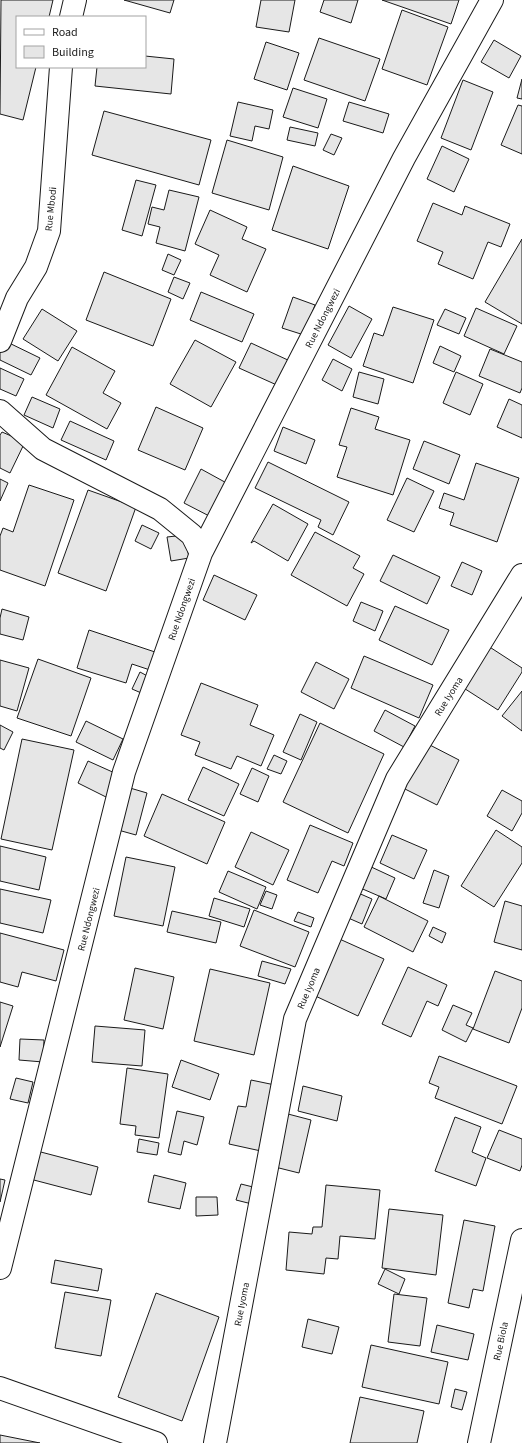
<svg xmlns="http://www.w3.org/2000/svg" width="522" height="1443" font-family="'Source Sans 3',sans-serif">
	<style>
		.building { fill: #e6e6e6; stroke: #1a1a1a }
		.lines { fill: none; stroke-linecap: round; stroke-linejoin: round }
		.minor-casing { stroke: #1a1a1a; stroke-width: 24 }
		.minor { stroke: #fff; stroke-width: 22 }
		.labels { text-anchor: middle; stroke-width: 3; stroke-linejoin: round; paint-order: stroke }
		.street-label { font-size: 10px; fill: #1a1a1a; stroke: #fff }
	</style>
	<rect width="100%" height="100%" fill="#fff"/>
	<path class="building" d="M 1,0 L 53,0 L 49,17 L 17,17 L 17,67 L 36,67 L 23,120 L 0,114 Z
		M 124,0 L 174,0 L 170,13 Z
		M 261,0 L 295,0 L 289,32 L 256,27 Z
		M 324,0 L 358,0 L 351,23 L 320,12 Z
		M 382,0 L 459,0 L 451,24 Z
		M 402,10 L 448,27 L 427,85 L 382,69 Z
		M 319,38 L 380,59 L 365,101 L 304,80 Z
		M 494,40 L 521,56 L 509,78 L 481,62 Z
		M 266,42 L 299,53 L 287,90 L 254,79 Z
		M 145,56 L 174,59 L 171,94 L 95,86 L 97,67 L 145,67 Z
		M 522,79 L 522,99 L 517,98 Z
		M 463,80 L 493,92 L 471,150 L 441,138 Z
		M 293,88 L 327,99 L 318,128 L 283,117 Z
		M 238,102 L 273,110 L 269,129 L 255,126 L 252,141 L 230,136 Z
		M 349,102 L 389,114 L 383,133 L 343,121 Z
		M 518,105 L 522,106 L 522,154 L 501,145 Z
		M 104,111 L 211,140 L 199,185 L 92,155 Z
		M 290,127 L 318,133 L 315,146 L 287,140 Z
		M 331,134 L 342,138 L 334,155 L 323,150 Z
		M 227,140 L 283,157 L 269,210 L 212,193 Z
		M 442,146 L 469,159 L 454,192 L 427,179 Z
		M 293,166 L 349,186 L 328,249 L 272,230 Z
		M 136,180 L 156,185 L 142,236 L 122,230 Z
		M 169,190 L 199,197 L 185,251 L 156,243 L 160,227 L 148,224 L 152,207 L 164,210 Z
		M 433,203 L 462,215 L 465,206 L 510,224 L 501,247 L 488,242 L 473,279 L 438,264 L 443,252 L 417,241 Z
		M 210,210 L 247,227 L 242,239 L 266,249 L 247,292 L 210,275 L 219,255 L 195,244 Z
		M 522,239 L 522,324 L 485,302 Z
		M 168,254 L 181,260 L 174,275 L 162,270 Z
		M 104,272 L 171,299 L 153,346 L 86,320 Z
		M 174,277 L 190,283 L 183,299 L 168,292 Z
		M 201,292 L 254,314 L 242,342 L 190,320 Z
		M 293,297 L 315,305 L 304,335 L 282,328 Z
		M 349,306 L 372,319 L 351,358 L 328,345 Z
		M 393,307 L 434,320 L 413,383 L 363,366 L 374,333 L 383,336 Z
		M 476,308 L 517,326 L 504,354 L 464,336 Z
		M 42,309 L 77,331 L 58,361 L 23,339 Z
		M 445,309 L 466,318 L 459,334 L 437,325 Z
		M 195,340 L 236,362 L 211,407 L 170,384 Z
		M 5,341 L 40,358 L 31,375 L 0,360 L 0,351 Z
		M 251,343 L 290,361 L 279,386 L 239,368 Z
		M 440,346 L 461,356 L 454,372 L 433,363 Z
		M 72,347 L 115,371 L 103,393 L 121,403 L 107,429 L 46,395 Z
		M 490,349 L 522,362 L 522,388 L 520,393 L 479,376 Z
		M 333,359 L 352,369 L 342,391 L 322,380 Z
		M 0,368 L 24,379 L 16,396 L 0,389 Z
		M 359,372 L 384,379 L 378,404 L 353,397 Z
		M 456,372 L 483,384 L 470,415 L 443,403 Z
		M 32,397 L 60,409 L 53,428 L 24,415 Z
		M 509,399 L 522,405 L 522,438 L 497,427 Z
		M 156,407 L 203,428 L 185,470 L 138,450 Z
		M 351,408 L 379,417 L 375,429 L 410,440 L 393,495 L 337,477 L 347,447 L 339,445 Z
		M 70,421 L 114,441 L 106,460 L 61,440 Z
		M 283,427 L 315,440 L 306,464 L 274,451 Z
		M 2,432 L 25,442 L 10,473 L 0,468 L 0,435 Z
		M 424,441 L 460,455 L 449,484 L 413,469 Z
		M 268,462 L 349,502 L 333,535 L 318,527 L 321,520 L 255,488 Z
		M 476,463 L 519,478 L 497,542 L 450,525 L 454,513 L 439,508 L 444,493 L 464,500 Z
		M 201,469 L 232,486 L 215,519 L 184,503 Z
		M 407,478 L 434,491 L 414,532 L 387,520 Z
		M 0,479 L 8,483 L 0,501 Z
		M 29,485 L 74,500 L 45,586 L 0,570 L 0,536 L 3,528 L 13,532 Z
		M 88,490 L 136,507 L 106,591 L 58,573 Z
		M 273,504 L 308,524 L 288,561 L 254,541 L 251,543 Z
		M 142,525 L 159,533 L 151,549 L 135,541 Z
		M 315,532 L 360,556 L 353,568 L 364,574 L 347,606 L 291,575 Z
		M 185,535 L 189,558 L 171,561 L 167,537 Z
		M 393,555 L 440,577 L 427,604 L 380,581 Z
		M 462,562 L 482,571 L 472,595 L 451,586 Z
		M 214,575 L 257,595 L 245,620 L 203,600 Z
		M 361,602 L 383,611 L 375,631 L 353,621 Z
		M 395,606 L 449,630 L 432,665 L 379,640 Z
		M 2,609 L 29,617 L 23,640 L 0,634 L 0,618 Z
		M 89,630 L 158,653 L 153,671 L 132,664 L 126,683 L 77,668 Z
		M 485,644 L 522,668 L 522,672 L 498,710 L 459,685 Z
		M 364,656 L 433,685 L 419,718 L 351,688 Z
		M 38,659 L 91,678 L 71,736 L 17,718 Z
		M 0,660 L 29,668 L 17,711 L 0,706 Z
		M 316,662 L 349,679 L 334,709 L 301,692 Z
		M 140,672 L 153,679 L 146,695 L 132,689 Z
		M 201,683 L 258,705 L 250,725 L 274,735 L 261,766 L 237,756 L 231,769 L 195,755 L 200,742 L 181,735 Z
		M 522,691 L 522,731 L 502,716 Z
		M 385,710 L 415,726 L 404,747 L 374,731 Z
		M 300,714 L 317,722 L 301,760 L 283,752 Z
		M 86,721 L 123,739 L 113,760 L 76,742 Z
		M 320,723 L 384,754 L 348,833 L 283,802 Z
		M 0,725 L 13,732 L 4,750 L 0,748 Z
		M 22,739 L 74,750 L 52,850 L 1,839 Z
		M 426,743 L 459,760 L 437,805 L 403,788 Z
		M 274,755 L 287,761 L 281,774 L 267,769 Z
		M 88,761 L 117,774 L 106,797 L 78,783 Z
		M 203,767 L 239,784 L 224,816 L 188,800 Z
		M 252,768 L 269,776 L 258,802 L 240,794 Z
		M 130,788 L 147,793 L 136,835 L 118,830 Z
		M 502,790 L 522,801 L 522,813 L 512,831 L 487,816 Z
		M 162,794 L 225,822 L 207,864 L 144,836 Z
		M 310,825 L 353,843 L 344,866 L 332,861 L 318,893 L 287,880 Z
		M 496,830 L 522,847 L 522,863 L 494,907 L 461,886 Z
		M 251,832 L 289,850 L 273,885 L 235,867 Z
		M 392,835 L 427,850 L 414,879 L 380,863 Z
		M 0,846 L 46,857 L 39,890 L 0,881 Z
		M 126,857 L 175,867 L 163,926 L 114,916 Z
		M 367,865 L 395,878 L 386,899 L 358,887 Z
		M 434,870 L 449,876 L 439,908 L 423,903 Z
		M 228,871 L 266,887 L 257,909 L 219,892 Z
		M 0,889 L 51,900 L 43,933 L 0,923 Z
		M 266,891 L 277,895 L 272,909 L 260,905 Z
		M 356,892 L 372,899 L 362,924 L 346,917 Z
		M 379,896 L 428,921 L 413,952 L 364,927 Z
		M 214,898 L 250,909 L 244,927 L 209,916 Z
		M 505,901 L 522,906 L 522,950 L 494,942 Z
		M 254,910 L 309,932 L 295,967 L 240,946 Z
		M 172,911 L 221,922 L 216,943 L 167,932 Z
		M 298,912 L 314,918 L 311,927 L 294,921 Z
		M 433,927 L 446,933 L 442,943 L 429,936 Z
		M 0,933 L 64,950 L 56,981 L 22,972 L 18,987 L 0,982 Z
		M 335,937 L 384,959 L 358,1016 L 309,993 Z
		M 262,961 L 291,969 L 285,984 L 258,976 Z
		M 408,967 L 447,985 L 438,1006 L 427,1001 L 411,1037 L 382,1024 Z
		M 135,968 L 174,977 L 163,1029 L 124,1020 Z
		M 210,969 L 270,983 L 254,1055 L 194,1041 Z
		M 495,971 L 522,981 L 522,1008 L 509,1043 L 473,1029 Z
		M 0,1002 L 13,1006 L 0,1047 Z
		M 453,1005 L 472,1013 L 466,1025 L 473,1028 L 466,1042 L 442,1030 Z
		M 95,1026 L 145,1030 L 142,1066 L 92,1062 Z
		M 20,1039 L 44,1040 L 43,1062 L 19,1060 Z
		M 439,1056 L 517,1086 L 502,1124 L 435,1098 L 439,1087 L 429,1083 Z
		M 181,1060 L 219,1074 L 210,1100 L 172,1087 Z
		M 127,1068 L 168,1074 L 159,1138 L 135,1135 L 136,1126 L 120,1124 Z
		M 16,1078 L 33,1082 L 28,1103 L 10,1099 Z
		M 251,1080 L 275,1085 L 261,1151 L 229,1144 L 238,1106 L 246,1107 Z
		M 303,1086 L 342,1096 L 337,1121 L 298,1111 Z
		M 177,1111 L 204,1117 L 197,1145 L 184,1141 L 181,1155 L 168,1152 Z
		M 288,1114 L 311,1120 L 299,1173 L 275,1167 Z
		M 455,1117 L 481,1127 L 472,1152 L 486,1158 L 476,1186 L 435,1171 Z
		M 499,1130 L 522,1139 L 522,1165 L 520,1171 L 487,1158 Z
		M 139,1139 L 159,1143 L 157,1155 L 137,1152 Z
		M 37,1151 L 98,1167 L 91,1195 L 30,1179 Z
		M 154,1175 L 186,1183 L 180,1209 L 148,1202 Z
		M 0,1179 L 5,1180 L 0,1202 Z
		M 241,1184 L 257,1188 L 252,1204 L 236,1200 Z
		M 326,1185 L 380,1190 L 375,1239 L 340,1236 L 338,1259 L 326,1258 L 324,1274 L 286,1270 L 289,1232 L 312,1234 L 313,1227 L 322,1227 Z
		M 196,1197 L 217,1197 L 218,1215 L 196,1216 Z
		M 389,1209 L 443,1215 L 436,1275 L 382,1268 Z
		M 464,1220 L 495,1226 L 483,1291 L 473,1289 L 469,1308 L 448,1303 Z
		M 55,1260 L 102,1269 L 98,1291 L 51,1283 Z
		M 385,1269 L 405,1279 L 399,1294 L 378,1284 Z
		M 65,1292 L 111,1300 L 101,1356 L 55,1348 Z
		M 156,1293 L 219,1317 L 182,1421 L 118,1397 Z
		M 394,1294 L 427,1298 L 420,1346 L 388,1342 Z
		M 308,1319 L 339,1327 L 332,1354 L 302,1347 Z
		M 437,1325 L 474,1334 L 468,1360 L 431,1352 Z
		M 371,1345 L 448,1362 L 439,1404 L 362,1387 Z
		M 455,1389 L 467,1392 L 462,1410 L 451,1407 Z
		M 360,1397 L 424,1411 L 417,1443 L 350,1443 Z
		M 0,1435 L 40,1443 L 0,1443 Z"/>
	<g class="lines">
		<defs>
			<path id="minor" d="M 71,17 L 75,0
				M 0,341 L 17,298 L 36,267 L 49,231 L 61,67
				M 0,411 L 43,449 L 160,509 L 192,535 L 201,553
				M 0,1268 L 124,772 L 201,553 L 404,158 L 492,0
				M 0,1388 L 156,1443
				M 215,1443 L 295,1019 L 397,779 L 522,575
				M 479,1443 L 522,1240"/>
		</defs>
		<use href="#minor" class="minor-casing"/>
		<use href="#minor" class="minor"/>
	</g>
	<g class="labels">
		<g class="street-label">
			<text transform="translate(50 209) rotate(-84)" y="4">Rue Mbodi</text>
			<text transform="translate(322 318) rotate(-63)" y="4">Rue Ndongwezi</text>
			<text transform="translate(181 609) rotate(-71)" y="4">Rue Ndongwezi</text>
			<text transform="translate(448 696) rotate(-58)" y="4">Rue Iyoma</text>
			<text transform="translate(88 919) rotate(-76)" y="4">Rue Ndongwezi</text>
			<text transform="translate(308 988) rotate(-67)" y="4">Rue Iyoma</text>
			<text transform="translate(241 1304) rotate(-79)" y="4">Rue Iyoma</text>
			<text transform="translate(500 1341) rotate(-78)" y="4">Rue Biola</text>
		</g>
	</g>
	<rect x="16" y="16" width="130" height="52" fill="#ffffff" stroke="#a3a3a3"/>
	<rect x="24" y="29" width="20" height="6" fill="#ffffff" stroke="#a3a3a3"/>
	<text x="52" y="36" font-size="12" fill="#1a1a1a">Road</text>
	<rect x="24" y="46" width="20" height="12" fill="#e6e6e6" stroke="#a3a3a3"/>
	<text x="52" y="56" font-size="12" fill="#1a1a1a">Building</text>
</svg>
